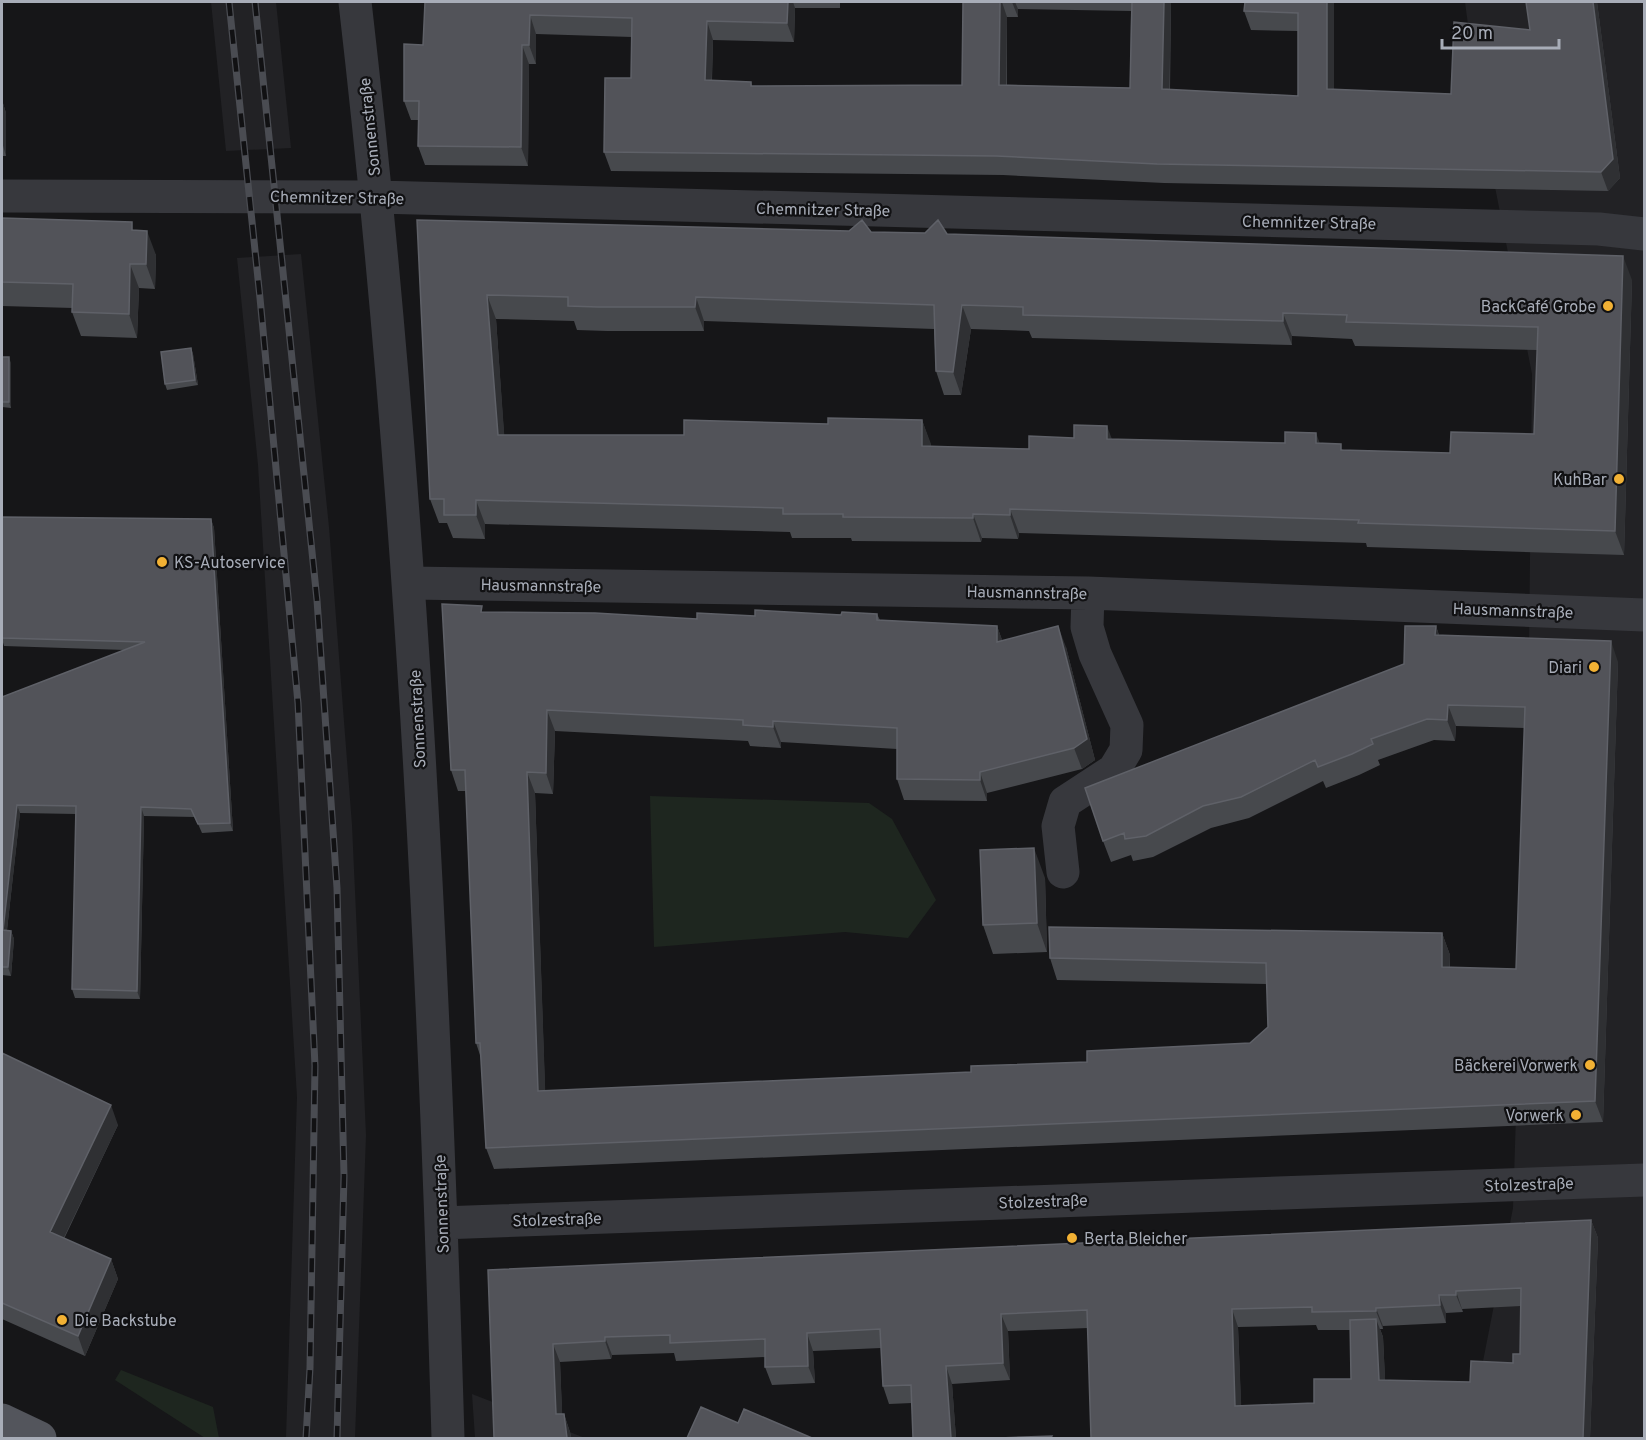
<svg xmlns="http://www.w3.org/2000/svg" width="1646" height="1440" font-family="Overpass,sans-serif">
	<style>
		.built { fill: #222225 }
		.green { fill: #1e261f }
		.lines { fill: none; stroke-linecap: round; stroke-linejoin: round }
		.minor { stroke: #37383d; stroke-width: 33 }
		.major { stroke: #53555c; stroke-width: 33 }
		.rail-casing { stroke: #4a4c52; stroke-width: 7 }
		.rail { stroke: #111113; stroke-width: 4.5; stroke-dasharray: 14; stroke-linecap: butt }
		.wall { fill: #47494d; fill-rule: evenodd }
		.shaded-wall { fill: #2f3033 }
		.building { fill: #525359; stroke: #5f6168; stroke-width: 1.5; fill-rule: evenodd }
		.poi-dot { fill: #f2b134; stroke: #111113; stroke-width: 2 }
		.labels { text-anchor: middle; stroke-width: 4.5; stroke-linejoin: round; paint-order: stroke }
		.street-label { font-size: 16px; fill: #a8adb8; stroke: #111113 }
		.poi-label { font-size: 16px; fill: #a8adb8; stroke: #111113; text-anchor: end }
	</style>
	<rect width="100%" height="100%" fill="#161618"/>
	<path class="built" d="M 211,2 L 276,2 L 291,148 L 226,151 Z
		M 1465,2 L 1644,2 L 1644,1438 L 1468,1438 L 1513,1208 L 1528,742 L 1532,374 L 1478,101 Z
		M 301,254 L 329,527 L 352,825 L 366,1135 L 355,1438 L 286,1438 L 297,1097 L 258,465 L 237,258 Z
		M 472,1394 L 585,1438 L 475,1438 Z"/>
	<path class="green" d="M 650,796 L 869,803 L 892,819 L 936,900 L 908,938 L 845,932 L 654,947 Z
		M 121,1370 L 213,1407 L 219,1438 L 205,1438 L 115,1380 Z"/>
	<g class="lines">
		<path class="minor" d="M 355,2 C 410,479 434,958 448,1438
			M 2,196 L 377,197 L 1599,229 L 1644,234
			M 410,583 L 1088,593 L 1644,615
			M 1063,872 L 1058,826 L 1065,802 L 1114,770 L 1126,750 L 1127,725 L 1095,654 L 1087,627 L 1088,593
			M 441,1223 L 1644,1180"/>
		<path class="major" d="M 2,1420 L 40,1438"/>
		<defs>
			<path id="rail" d="M 229,2 L 260,298 L 298,703 L 315,1066 L 310,1368 L 306,1438
				M 255,2 L 317,600 L 337,888 L 344,1176 L 337,1438"/>
		</defs>
		<use href="#rail" class="rail-casing"/>
		<use href="#rail" class="rail"/>
	</g>
	<path class="wall" d="M 425,2 L 840,2 L 840,8 L 795,8 L 794,42 L 713,40 L 712,80 L 751,82 L 752,86 L 962,85 L 963,2 L 1425,2 L 1334,2 L 1334,90 L 1451,94 L 1530,30 L 1526,2 L 1597,2 L 1620,178 L 1608,191 L 1164,183 L 1003,175 L 611,171 L 604,152 L 631,78 L 632,37 L 536,34 L 536,64 L 529,64 L 528,166 L 425,165 L 418,146 L 418,120 L 411,120 L 404,101 L 423,45 ZM 1171,2 L 1245,3 L 1244,11 L 1251,30 L 1298,31 L 1298,96 L 1170,90 ZM 1018,9 L 1131,11 L 1130,88 L 1007,85 L 1007,17 L 1018,17 Z
		M 2,100 L 6,113 L 6,156 L 2,156 Z
		M 2,218 L 135,230 L 156,255 L 155,289 L 139,288 L 137,338 L 81,336 L 72,312 L 73,308 L 2,306 Z
		M 417,220 L 947,234 L 1632,280 L 1624,555 L 1367,547 L 1366,543 L 1019,533 L 1018,539 L 982,538 L 981,542 L 852,541 L 851,538 L 792,538 L 790,532 L 485,524 L 485,539 L 453,538 L 447,523 L 439,523 L 430,499 ZM 496,319 L 574,321 L 577,330 L 607,331 L 704,331 L 704,321 L 934,329 L 936,371 L 944,395 L 961,395 L 971,329 L 1029,331 L 1032,338 L 1292,345 L 1292,336 L 1352,339 L 1355,346 L 1538,350 L 1534,434 L 1450,453 L 1344,450 L 1320,444 L 1112,439 L 1029,449 L 931,446 L 922,420 L 828,424 L 684,435 L 504,435 Z
		M 191,348 L 193,354 L 198,385 L 167,390 L 165,384 Z
		M 2,357 L 11,363 L 11,408 L 2,407 Z
		M 2,517 L 211,519 L 214,528 L 233,831 L 202,833 L 195,817 L 144,816 L 140,999 L 75,998 L 72,989 L 76,814 L 20,813 L 7,930 L 11,931 L 14,939 L 11,976 L 2,975 L 2,697 L 125,650 L 4,646 L 2,639 Z
		M 484,612 L 697,619 L 755,616 L 877,614 L 880,620 L 997,626 L 1002,640 L 1066,647 L 1095,760 L 1082,769 L 987,793 L 987,801 L 904,800 L 897,779 L 897,749 L 781,742 L 781,748 L 750,746 L 748,741 L 555,731 L 553,794 L 535,793 L 545,1091 L 971,1072 L 1087,1062 L 1250,1043 L 1268,1027 L 1267,984 L 1057,980 L 1050,958 L 1442,933 L 1450,955 L 1450,968 L 1516,969 L 1525,728 L 1456,726 L 1455,741 L 1434,740 L 1378,760 L 1380,765 L 1359,775 L 1326,788 L 1323,781 L 1249,818 L 1211,828 L 1153,857 L 1133,861 L 1131,855 L 1111,862 L 1103,841 L 1404,664 L 1436,626 L 1439,635 L 1618,662 L 1603,1122 L 494,1169 L 486,1148 L 481,1058 L 476,1043 L 466,791 L 458,791 L 451,770 Z
		M 1045,878 L 1047,952 L 993,954 L 983,925 Z
		M 2,1053 L 118,1125 L 64,1239 L 111,1259 L 118,1279 L 85,1356 L 2,1319 Z
		M 1591,1220 L 1598,1238 L 1590,1438 L 1091,1438 L 1088,1328 L 1008,1331 L 1010,1380 L 952,1384 L 956,1438 L 913,1438 L 912,1403 L 889,1404 L 883,1386 L 881,1348 L 813,1351 L 815,1383 L 772,1385 L 765,1367 L 765,1357 L 676,1361 L 674,1353 L 612,1355 L 611,1359 L 560,1362 L 562,1414 L 564,1414 L 570,1432 L 571,1438 L 494,1438 L 488,1270 ZM 1521,1306 L 1520,1354 L 1513,1363 L 1470,1382 L 1385,1380 L 1383,1337 L 1380,1329 L 1383,1329 L 1383,1326 L 1446,1323 L 1446,1313 L 1463,1312 L 1462,1309 ZM 1316,1325 L 1318,1330 L 1350,1330 L 1351,1379 L 1314,1403 L 1241,1406 L 1238,1327 Z"/>
	<path class="shaded-wall" d="M 788,2 L 793,2 L 795,8 L 794,42 L 787,23 Z
		M 1000,2 L 1002,2 L 1007,17 L 1006,104 L 999,85 Z
		M 1012,2 L 1015,2 L 1018,9 L 1018,17 Z
		M 1164,2 L 1171,2 L 1169,108 L 1162,89 Z
		M 1327,2 L 1334,2 L 1334,108 L 1327,89 Z
		M 1593,2 L 1597,2 L 1620,178 L 1608,191 L 1601,172 Z
		M 530,15 L 536,34 L 536,64 L 529,45 Z
		M 707,21 L 713,40 L 711,99 L 705,80 Z
		M 522,45 L 529,64 L 528,166 L 521,147 Z
		M 2,100 L 6,113 L 6,156 L 2,142 Z
		M 147,231 L 156,255 L 155,289 L 146,264 Z
		M 1623,256 L 1632,280 L 1624,555 L 1615,531 Z
		M 130,264 L 139,288 L 137,338 L 129,314 Z
		M 487,295 L 496,319 L 506,459 L 498,435 Z
		M 696,297 L 704,321 L 704,331 L 695,307 Z
		M 962,305 L 971,329 L 961,395 L 953,372 Z
		M 1283,313 L 1292,336 L 1292,345 L 1283,321 Z
		M 191,348 L 193,354 L 198,385 L 195,380 Z
		M 9,357 L 11,363 L 11,408 L 9,402 Z
		M 922,420 L 931,444 L 931,470 L 922,446 Z
		M 1107,426 L 1116,450 L 1107,439 Z
		M 1316,433 L 1325,457 L 1316,443 Z
		M 476,500 L 485,524 L 485,539 L 476,515 Z
		M 1010,509 L 1019,533 L 1018,539 L 1010,515 Z
		M 973,514 L 982,538 L 981,542 L 973,518 Z
		M 211,519 L 214,528 L 233,831 L 230,823 Z
		M 997,626 L 1005,648 L 997,642 Z
		M 1058,626 L 1066,647 L 1095,760 L 1082,769 L 1074,748 Z
		M 1436,626 L 1443,647 L 1435,635 Z
		M 1611,641 L 1618,662 L 1603,1122 L 1595,1101 Z
		M 1448,705 L 1456,726 L 1455,741 L 1447,720 Z
		M 547,710 L 555,731 L 553,794 L 546,773 Z
		M 773,721 L 781,742 L 781,748 L 773,727 Z
		M 527,772 L 535,793 L 546,1113 L 538,1091 Z
		M 980,772 L 987,793 L 987,801 L 980,780 Z
		M 17,805 L 20,813 L 6,939 L 3,930 Z
		M 141,807 L 144,816 L 140,999 L 137,991 Z
		M 1034,848 L 1045,878 L 1047,952 L 1037,923 Z
		M 11,931 L 14,939 L 11,976 L 8,967 Z
		M 1442,933 L 1450,955 L 1449,989 L 1442,967 Z
		M 111,1105 L 118,1125 L 57,1252 L 50,1232 Z
		M 1591,1220 L 1598,1238 L 1590,1438 L 1583,1438 Z
		M 111,1259 L 118,1279 L 85,1356 L 78,1336 Z
		M 1456,1291 L 1463,1312 L 1456,1295 Z
		M 1439,1295 L 1446,1313 L 1446,1323 L 1440,1305 Z
		M 1376,1308 L 1383,1326 L 1383,1329 L 1376,1311 Z
		M 1232,1309 L 1238,1327 L 1242,1424 L 1235,1406 Z
		M 1001,1314 L 1008,1331 L 1010,1380 L 1003,1363 Z
		M 1376,1319 L 1383,1337 L 1386,1398 L 1379,1380 Z
		M 807,1333 L 813,1351 L 815,1383 L 808,1366 Z
		M 605,1337 L 612,1355 L 611,1359 L 605,1341 Z
		M 553,1344 L 560,1362 L 563,1432 L 556,1414 Z
		M 946,1366 L 952,1384 L 956,1438 L 951,1438 Z
		M 564,1414 L 570,1432 L 571,1438 L 567,1438 Z"/>
	<path class="building" d="M 425,2 L 788,2 L 787,23 L 707,21 L 705,80 L 751,82 L 751,86 L 962,85 L 963,2 L 1000,2 L 999,85 L 1130,88 L 1132,2 L 1164,2 L 1162,89 L 1298,96 L 1298,13 L 1244,11 L 1245,2 L 1327,2 L 1327,89 L 1451,94 L 1454,22 L 1530,30 L 1526,2 L 1593,2 L 1613,159 L 1601,172 L 1157,164 L 996,156 L 604,152 L 605,78 L 631,78 L 632,18 L 530,15 L 529,45 L 522,45 L 521,147 L 418,146 L 419,101 L 404,101 L 404,44 L 423,45 Z
		M 2,218 L 132,222 L 132,230 L 147,231 L 146,264 L 130,264 L 129,314 L 72,312 L 73,284 L 2,282 Z
		M 417,220 L 849,231 L 862,220 L 871,232 L 925,233 L 938,220 L 947,234 L 1623,256 L 1615,531 L 1358,523 L 1359,520 L 1010,509 L 1010,515 L 973,514 L 973,518 L 843,517 L 843,514 L 783,514 L 783,508 L 476,500 L 476,515 L 444,515 L 444,499 L 430,499 ZM 487,295 L 568,297 L 568,306 L 598,307 L 695,307 L 696,297 L 934,305 L 936,371 L 953,372 L 962,305 L 1023,307 L 1023,315 L 1283,321 L 1283,313 L 1347,315 L 1346,322 L 1538,327 L 1534,434 L 1451,432 L 1450,453 L 1341,450 L 1341,444 L 1316,443 L 1316,433 L 1285,432 L 1285,443 L 1107,439 L 1107,426 L 1074,425 L 1074,438 L 1029,436 L 1029,449 L 922,446 L 922,420 L 828,418 L 828,424 L 684,420 L 684,435 L 498,435 Z
		M 191,348 L 195,380 L 165,384 L 161,352 Z
		M 2,357 L 9,357 L 9,402 L 2,402 Z
		M 2,517 L 211,519 L 230,823 L 198,824 L 191,809 L 141,807 L 137,991 L 72,989 L 76,806 L 17,805 L 3,930 L 11,931 L 8,967 L 2,967 L 2,697 L 145,642 L 2,638 Z
		M 442,604 L 482,606 L 481,612 L 595,613 L 697,619 L 697,613 L 755,616 L 755,610 L 841,615 L 842,612 L 877,614 L 877,620 L 997,626 L 997,642 L 1058,626 L 1087,739 L 1074,748 L 980,772 L 980,780 L 897,779 L 897,728 L 773,721 L 773,727 L 743,725 L 743,720 L 547,710 L 546,773 L 527,772 L 538,1091 L 971,1072 L 971,1066 L 1087,1062 L 1087,1051 L 1250,1043 L 1268,1027 L 1266,963 L 1050,958 L 1049,927 L 1442,933 L 1442,967 L 1516,969 L 1525,707 L 1448,705 L 1447,720 L 1427,719 L 1371,739 L 1373,744 L 1352,754 L 1318,767 L 1315,760 L 1241,797 L 1203,806 L 1146,836 L 1125,839 L 1124,833 L 1103,841 L 1085,788 L 1404,664 L 1405,626 L 1436,626 L 1435,635 L 1611,641 L 1595,1101 L 486,1148 L 480,1043 L 476,1043 L 465,770 L 451,770 Z
		M 1034,848 L 1037,923 L 983,925 L 980,850 Z
		M 2,1053 L 111,1105 L 50,1232 L 111,1259 L 78,1336 L 2,1303 Z
		M 1591,1220 L 1583,1438 L 1091,1438 L 1087,1310 L 1001,1314 L 1003,1363 L 946,1366 L 951,1438 L 913,1438 L 911,1385 L 883,1386 L 880,1329 L 807,1333 L 808,1366 L 765,1367 L 765,1339 L 670,1343 L 670,1335 L 605,1337 L 605,1341 L 553,1344 L 556,1414 L 564,1414 L 567,1438 L 494,1438 L 488,1270 ZM 1521,1288 L 1520,1354 L 1513,1354 L 1513,1363 L 1471,1361 L 1470,1382 L 1379,1380 L 1376,1319 L 1350,1320 L 1351,1379 L 1314,1379 L 1314,1403 L 1235,1406 L 1232,1309 L 1312,1307 L 1312,1312 L 1376,1311 L 1376,1308 L 1440,1305 L 1439,1295 L 1456,1295 L 1456,1291 Z
		M 701,1407 L 738,1423 L 744,1409 L 812,1438 L 687,1438 Z
		M 1052,1436 L 1051,1438 L 999,1438 Z"/>
	<g class="poi-dot">
		<circle cx="1608" cy="306" r="6"/>
		<circle cx="1619" cy="479" r="6"/>
		<circle cx="162" cy="562" r="6"/>
		<circle cx="1594" cy="667" r="6"/>
		<circle cx="1590" cy="1065" r="6"/>
		<circle cx="1576" cy="1115" r="6"/>
		<circle cx="1072" cy="1238" r="6"/>
		<circle cx="62" cy="1320" r="6"/>
	</g>
	<g class="labels">
		<g class="street-label">
			<text transform="translate(369 127) rotate(-96)" y="6">Sonnenstraße</text>
			<text transform="translate(337 197) rotate(1)" y="6">Chemnitzer Straße</text>
			<text transform="translate(823 209) rotate(1)" y="6">Chemnitzer Straße</text>
			<text transform="translate(1309 222) rotate(1)" y="6">Chemnitzer Straße</text>
			<text transform="translate(541 585) rotate(1)" y="6">Hausmannstraße</text>
			<text transform="translate(1027 592) rotate(1)" y="6">Hausmannstraße</text>
			<text transform="translate(1513 610) rotate(2)" y="6">Hausmannstraße</text>
			<text transform="translate(417 719) rotate(-93)" y="6">Sonnenstraße</text>
			<text transform="translate(1529 1184) rotate(-2)" y="6">Stolzestraße</text>
			<text transform="translate(1043 1201) rotate(-2)" y="6">Stolzestraße</text>
			<text transform="translate(441 1204) rotate(-92)" y="6">Sonnenstraße</text>
			<text transform="translate(557 1219) rotate(-2)" y="6">Stolzestraße</text>
		</g>
		<g class="poi-label">
			<text x="1596" y="312">BackCafé Grobe</text>
			<text x="1607" y="485">KuhBar</text>
			<text x="174" y="568" text-anchor="start">KS-Autoservice</text>
			<text x="1582" y="673">Diari</text>
			<text x="1578" y="1071">Bäckerei Vorwerk</text>
			<text x="1564" y="1121">Vorwerk</text>
			<text x="1084" y="1244" text-anchor="start">Berta Bleicher</text>
			<text x="74" y="1326" text-anchor="start">Die Backstube</text>
		</g>
	</g>
	<rect width="1646" height="1440" fill="none" stroke="#a8adb8" stroke-width="6"/>
	<path d="M1442 39v9h117v-9" fill="none" stroke="#a8adb8" stroke-width="3"/>
	<text x="1451" y="39" font-size="18" fill="#a8adb8" stroke="#111113" stroke-width="4.5" paint-order="stroke">20 m</text>
</svg>
